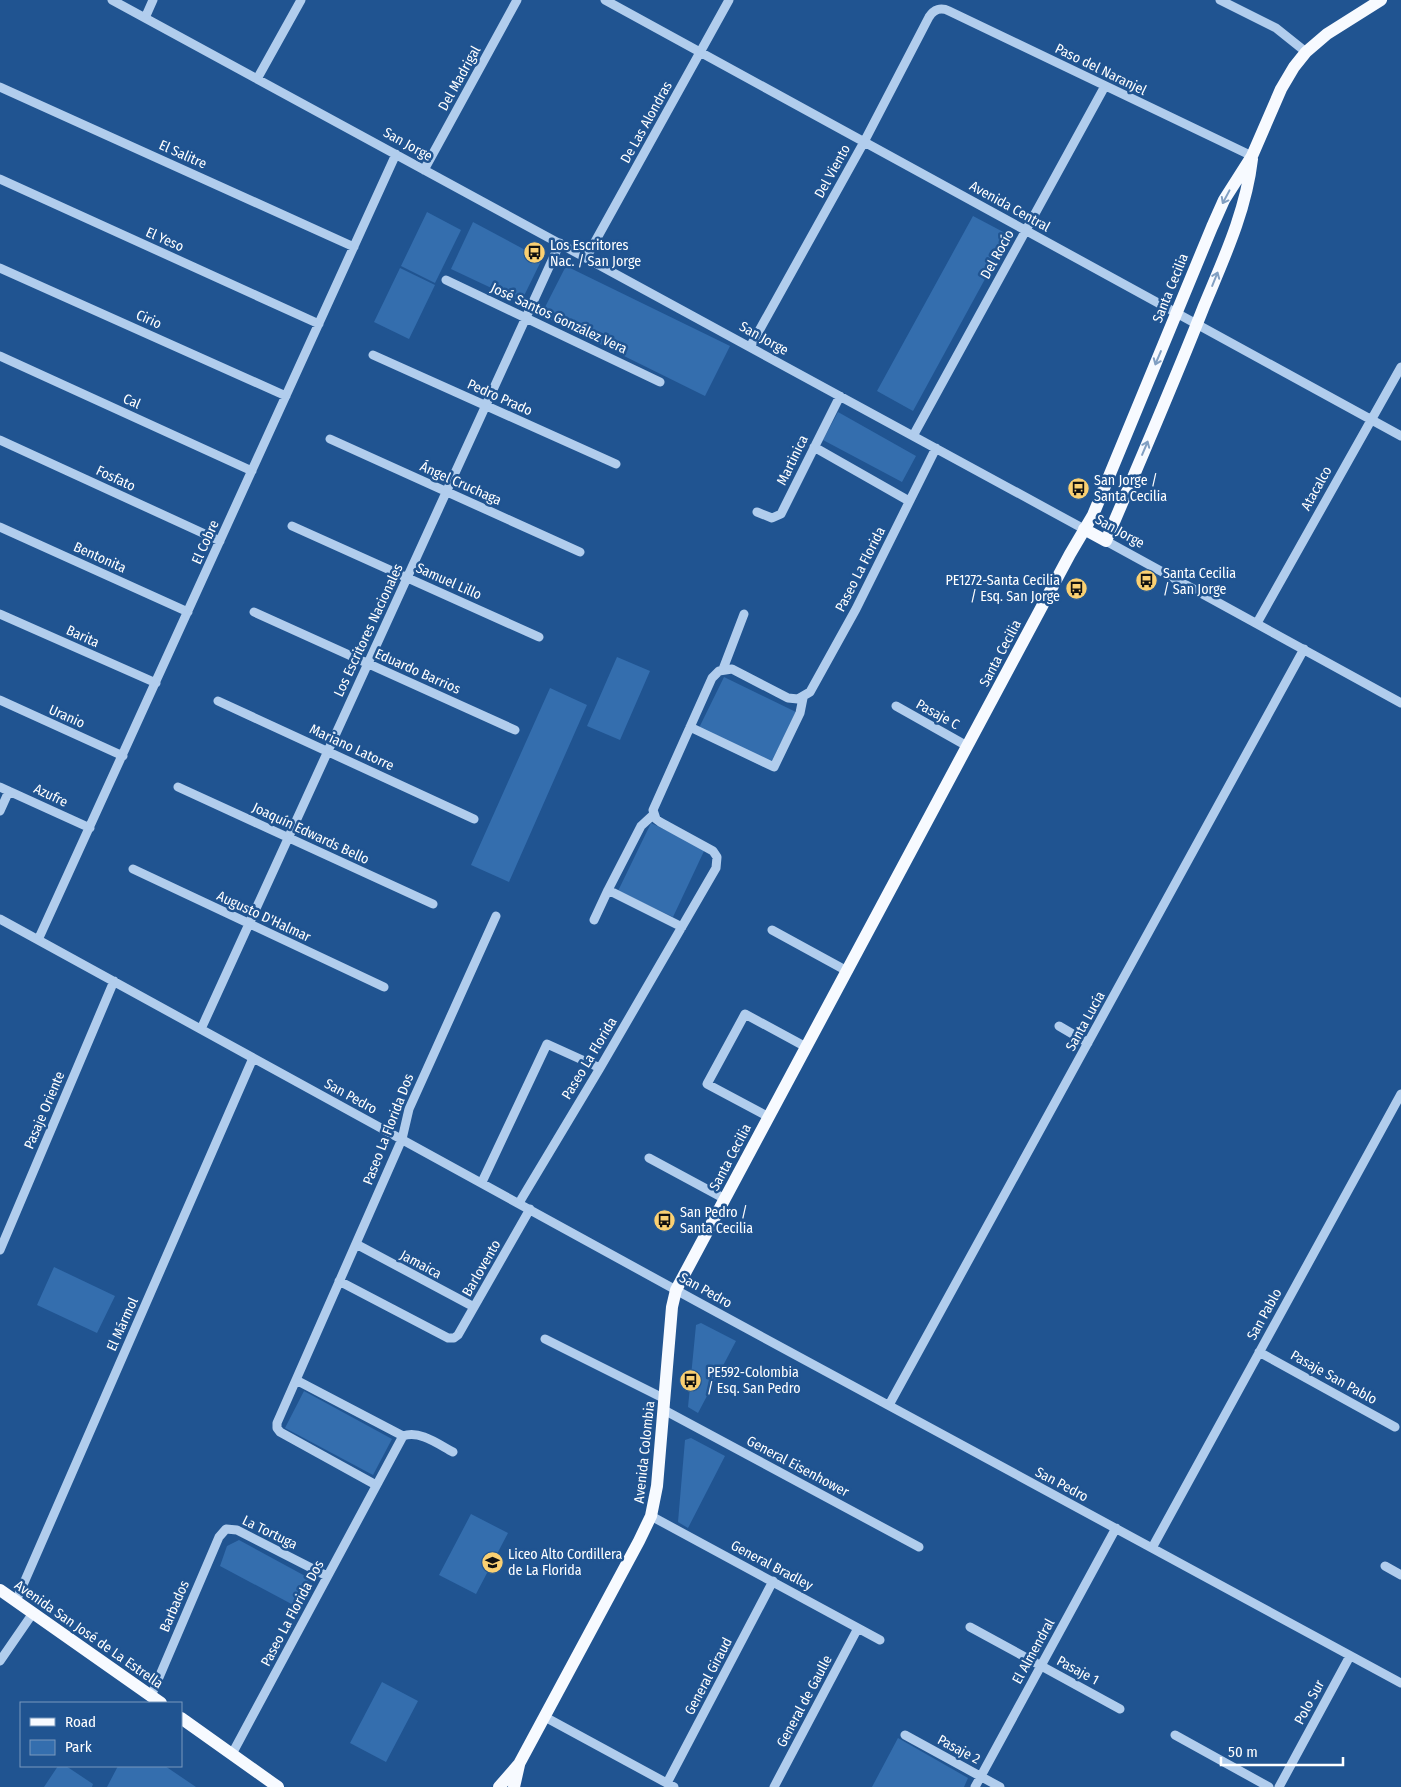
<svg xmlns="http://www.w3.org/2000/svg" width="1401" height="1787" font-family="'Fira Sans Condensed',sans-serif">
	<style>
		.green { fill: #346eae }
		.lines { fill: none; stroke-linecap: round; stroke-linejoin: round }
		.minor { stroke: #b1cded; stroke-width: 9 }
		.major { stroke: #f7faff; stroke-width: 12 }
		.oneway { stroke: #819fc2 }
		.labels { text-anchor: middle; stroke-width: 5; stroke-linejoin: round; paint-order: stroke }
		.street-label { font-size: 14px; fill: #fff; stroke: #205491 }
		.poi-label { font-size: 14px; fill: #fff; stroke: #205491; text-anchor: start }
	</style>
	<rect width="100%" height="100%" fill="#205491"/>
	<path class="green" d="M 427,212 L 461,230 L 435,283 L 401,266 Z
		M 973,216 L 1009,235 L 913,411 L 877,391 Z
		M 473,222 L 542,259 L 521,302 L 451,269 Z
		M 566,266 L 730,346 L 705,396 L 541,315 Z
		M 400,268 L 435,285 L 409,339 L 374,322 Z
		M 838,412 L 916,456 L 902,482 L 823,440 Z
		M 617,657 L 650,671 L 620,740 L 587,726 Z
		M 724,677 L 796,712 L 768,769 L 696,734 Z
		M 550,688 L 587,705 L 509,882 L 471,865 Z
		M 651,823 L 705,849 L 673,917 L 618,891 Z
		M 54,1267 L 115,1296 L 97,1333 L 37,1305 Z
		M 701,1323 L 736,1341 L 698,1413 L 688,1407 L 696,1325 Z
		M 304,1391 L 392,1439 L 373,1475 L 285,1428 Z
		M 691,1438 L 725,1456 L 688,1528 L 678,1522 L 685,1440 Z
		M 471,1514 L 508,1533 L 476,1594 L 439,1575 Z
		M 239,1540 L 307,1577 L 311,1584 L 299,1608 L 220,1566 L 227,1546 Z
		M 382,1682 L 418,1701 L 386,1762 L 350,1743 Z
		M 898,1738 L 968,1778 L 964,1787 L 872,1787 Z
		M 58,1766 L 66,1766 L 93,1784 L 92,1787 L 44,1787 Z
		M 118,1766 L 165,1766 L 196,1787 L 107,1787 Z"/>
	<g class="lines">
		<path class="minor" d="M 112,0 L 1084,529
			M 605,0 L 1401,436
			M 1220,0 L 1276,28 L 1306,52
			M 145,18 L 153,0
			M 257,79 L 301,0
			M 0,87 L 354,247
			M 424,170 L 517,0
			M 0,179 L 319,324
			M 586,258 L 729,0
			M 0,268 L 286,396
			M 446,280 L 660,382
			M 750,347 L 864,142 L 929,17 C 934,9 941,7 949,11 L 1252,156
			M 373,355 L 616,464
			M 0,356 L 252,471
			M 913,436 L 1105,86
			M 330,439 L 580,552
			M 0,440 L 220,541
			M 814,447 L 909,501
			M 757,512 L 772,518 L 781,514 L 840,396
			M 292,526 L 539,637
			M 0,527 L 188,612
			M 1106,541 L 1401,703
			M 254,612 L 515,730
			M 0,614 L 156,683
			M 1257,623 L 1401,367
			M 723,669 L 744,614
			M 0,700 L 123,756
			M 218,701 L 474,819
			M 896,706 L 967,746
			M 690,727 L 774,767 L 800,713 L 803,698
			M 0,787 L 90,828
			M 178,787 L 433,904
			M 0,811 L 9,791
			M 654,814 L 641,826 L 608,890 L 682,927
			M 133,869 L 384,987
			M 0,919 L 696,1301 L 1401,1683
			M 594,920 L 608,890
			M 772,930 L 847,971
			M 38,940 L 396,154
			M 1059,1026 L 1088,1043
			M 201,1029 L 560,243
			M 769,1117 L 707,1084 L 745,1014 L 806,1047
			M 649,1158 L 725,1199
			M 482,1182 L 547,1044 L 600,1068
			M 519,1203 L 600,1068 L 716,868 L 717,857 L 713,851 L 660,822 L 656,819 L 653,810 L 712,678 L 719,671 L 732,669 L 788,698 L 798,699 L 810,692 L 856,609 L 936,448
			M 356,1244 L 474,1307
			M 0,1250 L 114,981
			M 339,1281 L 448,1338 L 454,1338 L 458,1335 L 530,1209
			M 545,1339 L 665,1399
			M 1259,1352 L 1395,1427
			M 296,1380 L 403,1436 C 420,1430 438,1444 453,1452
			M 889,1405 L 1304,649
			M 664,1410 L 919,1547
			M 376,1485 L 280,1432 L 277,1428 L 277,1423 L 402,1139 L 409,1109 L 496,916
			M 651,1516 L 880,1640
			M 1152,1548 L 1401,1094
			M 1385,1566 L 1401,1575
			M 16,1601 L 253,1058
			M 970,1627 L 1120,1709
			M 0,1661 L 33,1613
			M 151,1696 L 219,1537 L 226,1529 L 237,1530 L 327,1576
			M 545,1717 L 674,1787
			M 905,1735 L 1000,1787
			M 1175,1735 L 1269,1787
			M 232,1754 L 403,1436
			M 667,1783 L 773,1581
			M 774,1787 L 858,1628
			M 975,1787 L 1116,1528
			M 1279,1787 L 1350,1656"/>
		<path class="major" d="M 1084,529 L 1106,541 C 1139,463 1173,385 1204,306 C 1224,258 1246,211 1252,159
			M 0,1590 L 161,1703
			M 181,1718 L 278,1787
			M 499,1787 L 519,1764 L 639,1541 L 651,1516 L 657,1486 L 672,1307 L 676,1290 L 1070,554 L 1093,515 L 1212,227 L 1224,200 L 1252,156 L 1281,89 L 1294,67 L 1306,52 L 1327,34 L 1381,0
			M 514,1787 L 519,1765"/>
	</g>
	<defs><path id="oneway-shaft" d="M-6 0H5M1.5-3L5.5 0L1.5 3" fill="none" stroke-width="1.6" stroke-linecap="round" stroke-linejoin="round" transform="scale(1.25)"/></defs>
	<g class="oneway">
		<use href="#oneway-shaft" transform="translate(1226 197) rotate(118)"/>
		<use href="#oneway-shaft" transform="translate(1215 279) rotate(-68)"/>
		<use href="#oneway-shaft" transform="translate(1158 358) rotate(113)"/>
		<use href="#oneway-shaft" transform="translate(1145 448) rotate(-67)"/>
	</g>
	<defs>
		<symbol id="bus-disc" viewBox="-11 -11 22 22"><circle r="9.5" fill="#fad072" stroke="#205491"/><path d="M-5-6H5V4H4V6H2V4H-2V6H-4V4H-5ZM-3.5-4V0h7V-4ZM-3.5 1.2v1.5H-2V1.2ZM2 1.2v1.5H3.5V1.2Z" fill="#111"/></symbol>
		<symbol id="school-disc" viewBox="-11 -11 22 22"><circle r="9.5" fill="#fad072" stroke="#205491"/><path d="M0-5L7-2L0 1L-7-2ZM-4 1L0 2.5L4 1V4Q0 6-4 4Z" fill="#111"/></symbol>
	</defs>
	<g fill-rule="evenodd">
		<use href="#bus-disc" x="522" y="240" width="25" height="25"/>
		<use href="#bus-disc" x="1066" y="476" width="25" height="25"/>
		<use href="#bus-disc" x="1134" y="568" width="25" height="25"/>
		<use href="#bus-disc" x="1064" y="576" width="25" height="25"/>
		<use href="#bus-disc" x="652" y="1208" width="25" height="25"/>
		<use href="#bus-disc" x="678" y="1368" width="25" height="25"/>
		<use href="#school-disc" x="480" y="1550" width="25" height="25"/>
	</g>
	<g class="labels">
		<g class="street-label">
			<text transform="translate(1101 69) rotate(26)" y="5">Paso del Naranjel</text>
			<text transform="translate(459 78) rotate(-61)" y="5">Del Madrigal</text>
			<text transform="translate(646 122) rotate(-61)" y="5">De Las Alondras</text>
			<text transform="translate(408 144) rotate(29)" y="5">San Jorge</text>
			<text transform="translate(183 154) rotate(24)" y="5">El Salitre</text>
			<text transform="translate(832 171) rotate(-61)" y="5">Del Viento</text>
			<text transform="translate(1010 206) rotate(29)" y="5">Avenida Central</text>
			<text transform="translate(165 239) rotate(24)" y="5">El Yeso</text>
			<text transform="translate(997 254) rotate(-61)" y="5">Del Rocío</text>
			<text transform="translate(1170 288) rotate(-68)" y="5">Santa Cecilia</text>
			<text transform="translate(559 318) rotate(25)" y="5">José Santos González Vera</text>
			<text transform="translate(149 319) rotate(24)" y="5">Cirio</text>
			<text transform="translate(764 338) rotate(29)" y="5">San Jorge</text>
			<text transform="translate(500 397) rotate(24)" y="5">Pedro Prado</text>
			<text transform="translate(132 401) rotate(24)" y="5">Cal</text>
			<text transform="translate(792 460) rotate(-64)" y="5">Martinica</text>
			<text transform="translate(116 478) rotate(25)" y="5">Fosfato</text>
			<text transform="translate(461 483) rotate(24)" y="5">Ángel Cruchaga</text>
			<text transform="translate(1316 488) rotate(-61)" y="5">Atacalco</text>
			<text transform="translate(1120 531) rotate(29)" y="5">San Jorge</text>
			<text transform="translate(205 542) rotate(-66)" y="5">El Cobre</text>
			<text transform="translate(100 557) rotate(24)" y="5">Bentonita</text>
			<text transform="translate(860 569) rotate(-63)" y="5">Paseo La Florida</text>
			<text transform="translate(449 581) rotate(24)" y="5">Samuel Lillo</text>
			<text transform="translate(368 630) rotate(-65)" y="5">Los Escritores Nacionales</text>
			<text transform="translate(83 636) rotate(24)" y="5">Barita</text>
			<text transform="translate(1000 653) rotate(-62)" y="5">Santa Cecilia</text>
			<text transform="translate(418 671) rotate(24)" y="5">Eduardo Barrios</text>
			<text transform="translate(938 714) rotate(29)" y="5">Pasaje C</text>
			<text transform="translate(67 716) rotate(24)" y="5">Uranio</text>
			<text transform="translate(352 747) rotate(25)" y="5">Mariano Latorre</text>
			<text transform="translate(51 795) rotate(25)" y="5">Azufre</text>
			<text transform="translate(311 833) rotate(25)" y="5">Joaquín Edwards Bello</text>
			<text transform="translate(264 916) rotate(25)" y="5">Augusto D'Halmar</text>
			<text transform="translate(1085 1021) rotate(-61)" y="5">Santa Lucía</text>
			<text transform="translate(589 1058) rotate(-59)" y="5">Paseo La Florida</text>
			<text transform="translate(351 1096) rotate(29)" y="5">San Pedro</text>
			<text transform="translate(44 1110) rotate(-67)" y="5">Pasaje Oriente</text>
			<text transform="translate(388 1129) rotate(-69)" y="5">Paseo La Florida Dos</text>
			<text transform="translate(730 1157) rotate(-62)" y="5">Santa Cecilia</text>
			<text transform="translate(421 1264) rotate(28)" y="5">Jamaica</text>
			<text transform="translate(481 1268) rotate(-60)" y="5">Barlovento</text>
			<text transform="translate(706 1290) rotate(29)" y="5">San Pedro</text>
			<text transform="translate(1264 1314) rotate(-61)" y="5">San Pablo</text>
			<text transform="translate(122 1324) rotate(-66)" y="5">El Mármol</text>
			<text transform="translate(1334 1377) rotate(29)" y="5">Pasaje San Pablo</text>
			<text transform="translate(644 1452) rotate(-84)" y="5">Avenida Colombia</text>
			<text transform="translate(798 1466) rotate(28)" y="5">General Eisenhower</text>
			<text transform="translate(1062 1484) rotate(28)" y="5">San Pedro</text>
			<text transform="translate(270 1532) rotate(26)" y="5">La Tortuga</text>
			<text transform="translate(772 1565) rotate(28)" y="5">General Bradley</text>
			<text transform="translate(174 1606) rotate(-67)" y="5">Barbados</text>
			<text transform="translate(292 1613) rotate(-62)" y="5">Paseo La Florida Dos</text>
			<text transform="translate(89 1634) rotate(35)" y="5">Avenida San José de La Estrella</text>
			<text transform="translate(1033 1651) rotate(-61)" y="5">El Almendral</text>
			<text transform="translate(1078 1670) rotate(28)" y="5">Pasaje 1</text>
			<text transform="translate(708 1676) rotate(-62)" y="5">General Giraud</text>
			<text transform="translate(804 1701) rotate(-62)" y="5">General de Gaulle</text>
			<text transform="translate(1309 1702) rotate(-62)" y="5">Polo Sur</text>
			<text transform="translate(959 1749) rotate(28)" y="5">Pasaje 2</text>
		</g>
		<g class="poi-label">
			<text x="550" y="250">Los Escritores<tspan x="550" dy="16">Nac. / San Jorge</tspan></text>
			<text x="1094" y="485">San Jorge /<tspan x="1094" dy="16">Santa Cecilia</tspan></text>
			<text x="1163" y="578">Santa Cecilia<tspan x="1163" dy="16">/ San Jorge</tspan></text>
			<text x="1060" y="585" text-anchor="end">PE1272-Santa Cecilia<tspan x="1060" dy="16">/ Esq. San Jorge</tspan></text>
			<text x="680" y="1217">San Pedro /<tspan x="680" dy="16">Santa Cecilia</tspan></text>
			<text x="707" y="1377">PE592-Colombia<tspan x="707" dy="16">/ Esq. San Pedro</tspan></text>
			<text x="508" y="1559">Liceo Alto Cordillera<tspan x="508" dy="16">de La Florida</tspan></text>
		</g>
	</g>
	<rect x="20" y="1702" width="162" height="65" fill="#205491" stroke="#7998bd"/>
	<rect x="30" y="1718" width="25" height="8" fill="#f7faff" stroke="#7998bd"/>
	<text x="65" y="1727" font-size="15" fill="#ffffff">Road</text>
	<rect x="30" y="1740" width="25" height="15" fill="#346eae" stroke="#7998bd"/>
	<text x="65" y="1752" font-size="15" fill="#ffffff">Park</text>
	<path d="M1221 1757v8h122v-8" fill="none" stroke="#ffffff" stroke-width="2.5"/>
	<text x="1228" y="1757" font-size="15" fill="#ffffff" stroke="#205491" stroke-width="4" paint-order="stroke">50 m</text>
</svg>
